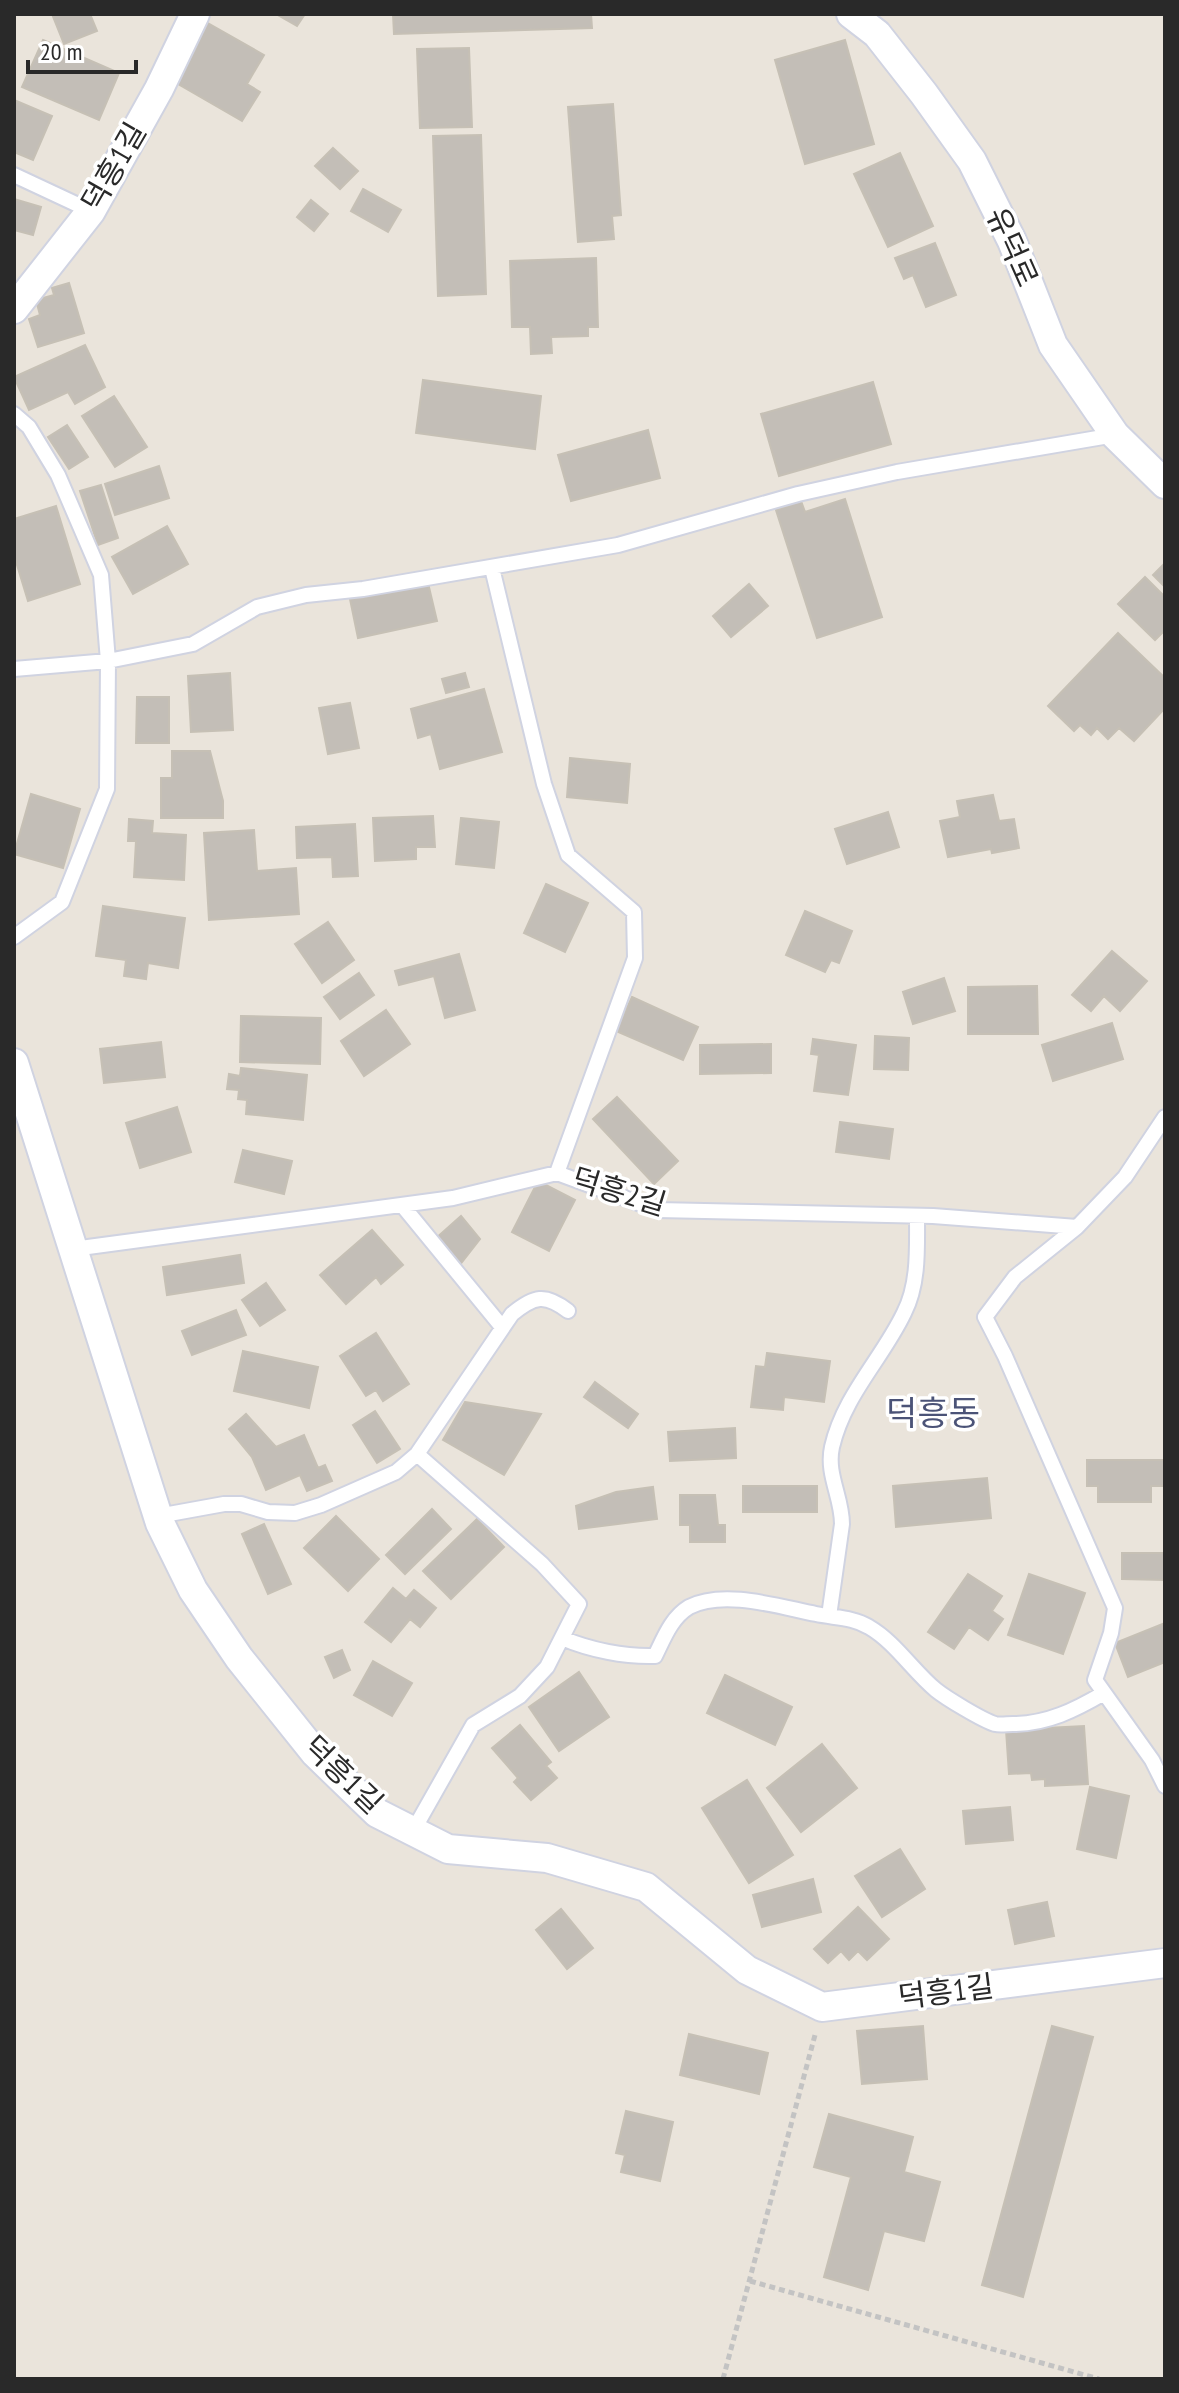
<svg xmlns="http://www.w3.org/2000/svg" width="1179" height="2393" font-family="'PT Sans Narrow','Noto Sans KR',sans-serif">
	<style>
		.building { fill: #c3beb7; stroke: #c6c0b5; stroke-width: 2 }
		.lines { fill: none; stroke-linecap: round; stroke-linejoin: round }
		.service-casing { stroke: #d0d3e1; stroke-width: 18 }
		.minor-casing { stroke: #d0d3e1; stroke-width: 32 }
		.path { stroke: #c3c3c3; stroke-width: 5; stroke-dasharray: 6 4; stroke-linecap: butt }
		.service { stroke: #fff; stroke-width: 14 }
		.minor { stroke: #fff; stroke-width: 28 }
		.labels { text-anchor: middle; stroke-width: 7; stroke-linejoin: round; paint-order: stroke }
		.street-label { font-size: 30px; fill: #292929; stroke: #fff }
		.quarter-label { font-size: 34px; fill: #4b5377; stroke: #fff }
	</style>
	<rect width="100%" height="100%" fill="#eae4db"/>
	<path class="building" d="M 52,14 L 90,14 L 97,31 L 64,44 Z
		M 276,14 L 305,14 L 297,26 Z
		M 393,14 L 591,14 L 592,28 L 394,34 Z
		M 206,22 L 264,55 L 247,84 L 260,92 L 242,121 L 171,80 Z
		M 43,40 L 119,73 L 99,120 L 22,87 Z
		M 845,40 L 874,144 L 805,164 L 775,60 Z
		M 469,48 L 472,127 L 420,128 L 417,49 Z
		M 14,100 L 52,116 L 33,160 L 14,152 Z
		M 613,104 L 621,215 L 612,216 L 614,239 L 578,242 L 568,107 Z
		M 481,135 L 486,294 L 438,296 L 433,136 Z
		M 333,148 L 358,171 L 340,189 L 315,166 Z
		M 900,153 L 933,226 L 888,247 L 854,174 Z
		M 363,189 L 401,210 L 388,232 L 351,211 Z
		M 14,199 L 41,207 L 33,235 L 14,230 Z
		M 311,200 L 328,214 L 314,231 L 297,217 Z
		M 935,243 L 956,295 L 926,307 L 913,275 L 904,279 L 895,258 Z
		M 596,258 L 598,327 L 588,327 L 588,336 L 551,337 L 552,353 L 531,354 L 530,327 L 512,327 L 510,261 Z
		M 69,283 L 84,333 L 38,347 L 29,319 L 40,315 L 36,300 L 54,295 L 52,288 Z
		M 85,345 L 105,387 L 75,404 L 68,392 L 29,410 L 14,377 Z
		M 423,380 L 541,396 L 535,449 L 416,433 Z
		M 873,382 L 891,444 L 779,476 L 761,414 Z
		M 114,396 L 147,447 L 115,467 L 82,416 Z
		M 67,425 L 88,457 L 69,469 L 48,437 Z
		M 648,430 L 660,478 L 571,501 L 558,455 Z
		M 159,466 L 169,498 L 115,515 L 105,484 Z
		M 101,485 L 118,538 L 98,545 L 80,491 Z
		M 845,499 L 882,617 L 817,638 L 776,510 L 801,501 L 805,512 Z
		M 56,506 L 80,584 L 28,601 L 14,555 L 14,519 Z
		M 167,526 L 188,564 L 133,594 L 112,557 Z
		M 1165,563 L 1165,587 L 1153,575 Z
		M 1145,577 L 1165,597 L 1165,630 L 1155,640 L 1118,604 Z
		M 428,583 L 437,621 L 358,638 L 350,599 Z
		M 749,584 L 768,606 L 731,637 L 713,616 Z
		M 1118,633 L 1165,678 L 1165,708 L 1134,741 L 1119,728 L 1108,739 L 1097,728 L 1091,735 L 1080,725 L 1074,731 L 1048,706 Z
		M 230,673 L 233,730 L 191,732 L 188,676 Z
		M 465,673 L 469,687 L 446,693 L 442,679 Z
		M 484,689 L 502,752 L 440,769 L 431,734 L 418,738 L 411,709 Z
		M 137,697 L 169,697 L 169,743 L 136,743 Z
		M 350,703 L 359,748 L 328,754 L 319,708 Z
		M 172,751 L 210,751 L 223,801 L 223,818 L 161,818 L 161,778 L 172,778 Z
		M 570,758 L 630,764 L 627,803 L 567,797 Z
		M 31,794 L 80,809 L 63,868 L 14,854 Z
		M 993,795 L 999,821 L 1014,819 L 1019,848 L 992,853 L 991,849 L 948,857 L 940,821 L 960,817 L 957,801 Z
		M 888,812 L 899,847 L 847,864 L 835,829 Z
		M 433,816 L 435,847 L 416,847 L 416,859 L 375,861 L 373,818 Z
		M 461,818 L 499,822 L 494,868 L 456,864 Z
		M 129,819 L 153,821 L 152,833 L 186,835 L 184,880 L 134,877 L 136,841 L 128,841 Z
		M 355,824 L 358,876 L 333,877 L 332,857 L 297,858 L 296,827 Z
		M 254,830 L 257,871 L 296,868 L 299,914 L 209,920 L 204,833 Z
		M 546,884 L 588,903 L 565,952 L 524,933 Z
		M 103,906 L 185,918 L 178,968 L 148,963 L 146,979 L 124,976 L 126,960 L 96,956 Z
		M 805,911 L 852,931 L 839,963 L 831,960 L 825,972 L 786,955 Z
		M 328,922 L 354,960 L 322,983 L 295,944 Z
		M 1112,951 L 1147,981 L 1120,1011 L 1104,996 L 1091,1011 L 1072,995 Z
		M 459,954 L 475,1010 L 445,1018 L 434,976 L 399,985 L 395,971 Z
		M 359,973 L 374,995 L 340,1019 L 324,997 Z
		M 944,978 L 955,1011 L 913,1024 L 903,992 Z
		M 1037,986 L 1038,1034 L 968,1034 L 968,987 Z
		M 632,997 L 698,1027 L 683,1060 L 616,1031 Z
		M 386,1010 L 410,1044 L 364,1076 L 341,1041 Z
		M 241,1016 L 321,1018 L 320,1064 L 240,1062 Z
		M 1112,1023 L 1123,1059 L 1053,1081 L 1042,1045 Z
		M 875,1036 L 909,1038 L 908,1070 L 874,1069 Z
		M 813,1039 L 856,1045 L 848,1095 L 814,1091 L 819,1055 L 811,1054 Z
		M 161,1042 L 165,1077 L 104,1083 L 100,1049 Z
		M 771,1044 L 771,1073 L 700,1074 L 700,1045 Z
		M 241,1068 L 307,1075 L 303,1120 L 246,1114 L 247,1100 L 238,1099 L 239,1090 L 227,1089 L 229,1074 L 240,1076 Z
		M 617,1097 L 678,1161 L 654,1184 L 593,1119 Z
		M 177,1107 L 191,1152 L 140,1168 L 126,1123 Z
		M 840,1122 L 893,1129 L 889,1159 L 836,1152 Z
		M 243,1150 L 292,1161 L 284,1194 L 235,1182 Z
		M 538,1181 L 575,1200 L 549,1251 L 512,1232 Z
		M 461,1216 L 480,1239 L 459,1266 L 435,1239 Z
		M 372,1230 L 403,1265 L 381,1284 L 376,1277 L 346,1304 L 320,1275 Z
		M 240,1255 L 244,1283 L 167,1295 L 163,1267 Z
		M 266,1283 L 285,1310 L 260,1326 L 242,1300 Z
		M 236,1310 L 246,1335 L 192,1355 L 182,1331 Z
		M 376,1333 L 409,1384 L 383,1401 L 376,1390 L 366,1396 L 340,1356 Z
		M 243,1351 L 318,1367 L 309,1408 L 234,1391 Z
		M 767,1353 L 830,1361 L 824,1402 L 784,1397 L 783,1410 L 751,1407 L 756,1366 L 765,1367 Z
		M 595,1382 L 638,1414 L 628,1428 L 584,1397 Z
		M 465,1402 L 541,1414 L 504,1475 L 443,1440 Z
		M 375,1411 L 400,1449 L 377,1463 L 353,1425 Z
		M 246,1414 L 276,1447 L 304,1435 L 318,1468 L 325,1465 L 332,1481 L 307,1491 L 300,1475 L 266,1490 L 252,1457 L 229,1429 Z
		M 735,1428 L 736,1458 L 670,1461 L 668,1432 Z
		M 1087,1460 L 1165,1460 L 1165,1486 L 1151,1486 L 1151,1502 L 1098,1502 L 1098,1486 L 1087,1486 Z
		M 987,1478 L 991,1518 L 896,1527 L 893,1486 Z
		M 743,1486 L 817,1486 L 817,1512 L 743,1512 Z
		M 653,1487 L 657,1519 L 579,1529 L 576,1506 L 616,1492 Z
		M 680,1495 L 715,1495 L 718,1525 L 725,1525 L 725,1542 L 690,1542 L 690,1525 L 680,1525 Z
		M 432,1509 L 451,1529 L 405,1574 L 386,1555 Z
		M 336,1516 L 379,1559 L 348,1591 L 304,1548 Z
		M 477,1519 L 504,1547 L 451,1599 L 423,1571 Z
		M 264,1524 L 291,1584 L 268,1594 L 242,1534 Z
		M 1122,1553 L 1165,1553 L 1165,1580 L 1122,1579 Z
		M 968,1574 L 1002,1596 L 992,1611 L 1003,1619 L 988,1640 L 969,1627 L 954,1649 L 928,1632 Z
		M 1029,1574 L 1085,1593 L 1063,1654 L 1008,1635 Z
		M 393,1588 L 406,1599 L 414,1590 L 436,1608 L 420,1627 L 410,1619 L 391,1642 L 365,1622 Z
		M 1165,1623 L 1165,1662 L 1128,1677 L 1115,1643 Z
		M 342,1650 L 350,1670 L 334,1678 L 325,1657 Z
		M 373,1661 L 412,1683 L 392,1716 L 354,1695 Z
		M 579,1672 L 609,1717 L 559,1751 L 529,1707 Z
		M 725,1675 L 792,1707 L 775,1745 L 707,1713 Z
		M 520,1725 L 551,1762 L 546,1766 L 557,1778 L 531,1800 L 514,1782 L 518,1778 L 492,1748 Z
		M 1084,1726 L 1088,1784 L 1045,1786 L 1045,1779 L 1032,1780 L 1031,1773 L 1009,1774 L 1006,1730 Z
		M 822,1744 L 857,1788 L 801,1832 L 767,1788 Z
		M 747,1780 L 793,1855 L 749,1883 L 702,1808 Z
		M 1090,1787 L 1129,1796 L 1116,1858 L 1077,1849 Z
		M 1010,1807 L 1013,1840 L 966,1844 L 963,1811 Z
		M 900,1849 L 925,1889 L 882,1917 L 855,1876 Z
		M 813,1879 L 821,1912 L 762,1927 L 753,1895 Z
		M 1047,1902 L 1054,1936 L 1015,1944 L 1008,1910 Z
		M 858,1907 L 889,1939 L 867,1960 L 858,1951 L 849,1960 L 841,1951 L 828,1963 L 814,1949 Z
		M 561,1909 L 593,1948 L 567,1969 L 536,1930 Z
		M 923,2026 L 927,2079 L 862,2084 L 857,2031 Z
		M 1052,2026 L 1093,2037 L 1023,2297 L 982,2285 Z
		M 689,2034 L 768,2053 L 759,2094 L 680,2075 Z
		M 626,2111 L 673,2122 L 660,2181 L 621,2172 L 625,2155 L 616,2153 Z
		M 829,2114 L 913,2137 L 904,2172 L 940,2182 L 924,2241 L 884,2231 L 868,2290 L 824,2277 L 851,2177 L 814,2167 Z"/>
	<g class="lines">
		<defs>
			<path id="service" d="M 14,175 L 91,211
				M 14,414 L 29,427 L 58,475 L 101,575 L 108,661 L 107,789 L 62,902 L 14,937
				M 492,568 L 544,784 L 568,855 L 634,912 L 635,958 L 557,1173
				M 14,669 L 108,661 L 193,644 L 257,607 L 306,595 L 363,589 L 618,545 L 798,494 L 897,472 L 1115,435
				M 1165,1117 L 1125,1177 L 1077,1227 L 1015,1277 L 985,1317 L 1005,1356 L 1115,1608 L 1111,1633 L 1095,1680 L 1152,1760 L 1165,1786
				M 402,1205 L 502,1327
				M 73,1249 L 453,1198 L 557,1173 L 657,1210 L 933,1216 L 1077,1227
				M 158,1516 L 224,1504 L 241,1504 L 268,1512 L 295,1513 L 321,1505 L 396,1472 L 417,1454 L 512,1314 C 534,1296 545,1293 568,1311
				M 829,1616 L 842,1524 C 842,1497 826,1474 832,1447 C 844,1395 882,1359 904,1313 C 919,1284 917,1248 917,1216
				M 562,1638 C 590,1650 625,1657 655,1656 C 664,1638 671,1618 689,1607 C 724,1589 780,1607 816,1614 C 834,1618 853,1617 869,1627 C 895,1642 913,1671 936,1690 C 946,1698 982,1720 995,1724 C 1000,1725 1007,1724 1013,1724 C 1047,1724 1075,1710 1104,1693
				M 413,1831 L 473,1725 L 520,1696 L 547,1667 L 579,1604 L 542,1564 L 417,1454"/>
			<path id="minor" d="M 851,14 L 877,34 L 924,94 L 972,161 L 1012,241 L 1053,345 L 1115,435 L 1165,484
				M 14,309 L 91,211 L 159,89 L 195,14
				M 14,1063 L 160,1523 L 193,1590 L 239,1658 L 315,1753 L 377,1813 L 448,1849 L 547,1858 L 646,1887 L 747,1970 L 822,2007 L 1165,1963"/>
		</defs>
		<use href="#service" class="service-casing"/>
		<use href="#minor" class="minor-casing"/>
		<path class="path" d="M 750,2281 L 1099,2379
			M 723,2379 L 815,2035"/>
		<use href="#service" class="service"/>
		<use href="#minor" class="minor"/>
	</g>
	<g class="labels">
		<g class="street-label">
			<text transform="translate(114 167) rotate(-60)" y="10">덕흥1길</text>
			<text transform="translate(1012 247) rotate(66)" y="10">유덕로</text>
			<text transform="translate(619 1192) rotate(17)" y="10">덕흥2길</text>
			<text transform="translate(343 1775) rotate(44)" y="10">덕흥1길</text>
			<text transform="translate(946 1992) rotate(-7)" y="10">덕흥1길</text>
		</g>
		<g class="quarter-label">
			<text x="933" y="1425">덕흥동</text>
		</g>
	</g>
	<rect width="1179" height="2393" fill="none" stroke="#292929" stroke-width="32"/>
	<path d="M28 60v12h108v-12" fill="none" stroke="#292929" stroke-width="4"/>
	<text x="40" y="60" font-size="24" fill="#292929" stroke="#ffffff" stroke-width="6" paint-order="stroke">20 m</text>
</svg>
